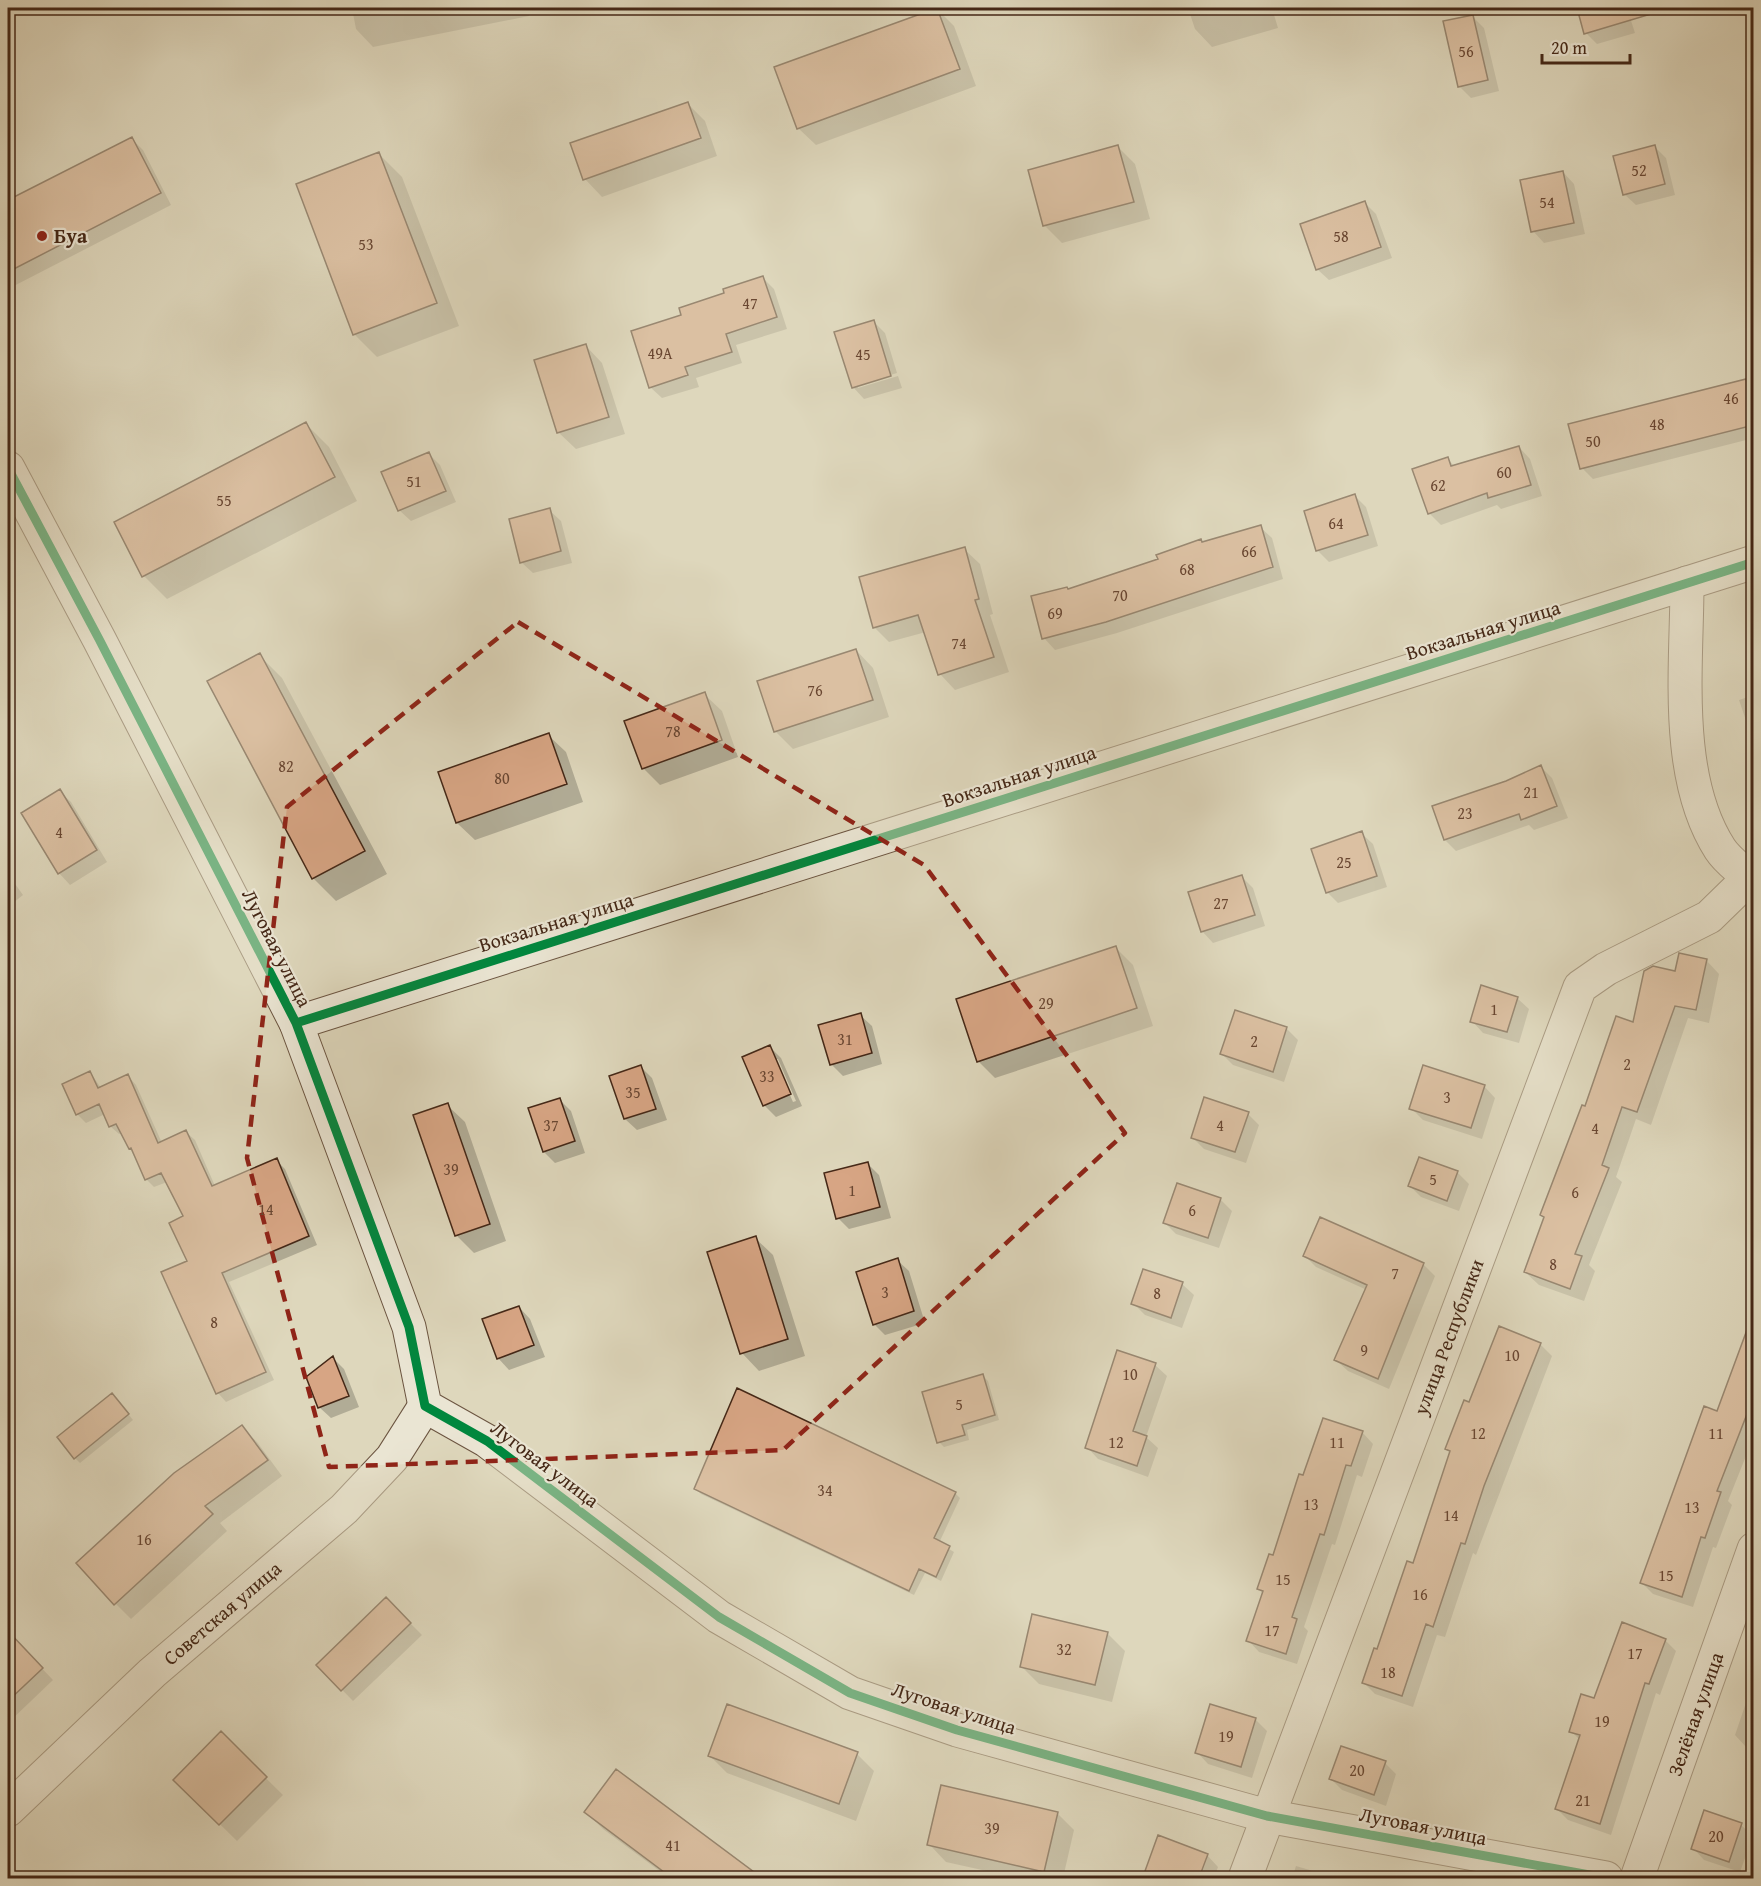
<svg xmlns="http://www.w3.org/2000/svg" width="1761" height="1886" font-family="'Gentium Book Plus',serif">
	<style>
		.shadow { fill: #0003; fill-rule: evenodd }
		.building { fill: #d7a584; stroke: #452817; stroke-width: 1.5 }
		.lines { fill: none; stroke-linecap: round; stroke-linejoin: round }
		.minor-casing { stroke: #6b5440; stroke-width: 35 }
		.minor { stroke: #eae5d3; stroke-width: 33 }
		.cycleway-casing { stroke: #eae5d3; stroke-width: 13 }
		.cycleway { stroke: #00873e; stroke-width: 9 }
		.marked { fill: none; stroke: #8f2418; stroke-width: 4.5; stroke-dasharray: 12 8; stroke-linejoin: round }
		.poi-dot { fill: #8f2418; stroke: #eae5d3; stroke-width: 2 }
		.labels { text-anchor: middle; stroke-width: 4.5; stroke-linejoin: round; paint-order: stroke }
		.number-label { font-size: 16px; fill: #6a4732 }
		.poi-label { font-size: 20px; font-weight: bold; fill: #452817; stroke: #eae5d3; text-anchor: start }
		.street-label { font-size: 20px; fill: #452817; stroke: #eae5d3 }
	</style>
	<rect width="100%" height="100%" fill="#ded7bc"/>
	<filter id="stains"><feTurbulence type="fractalNoise" baseFrequency=".00333" numOctaves="4"/><feColorMatrix values="0 0 0 0 .2 0 0 0 0 .09 0 0 0 0 .02 0 0 0 .5 -.17"/></filter>
	<radialGradient id="worn" r=".72"><stop offset=".6" stop-color="#630" stop-opacity="0"/><stop offset="1" stop-color="#630" stop-opacity=".3"/></radialGradient>
	<path class="shadow" d="M 352,8 L 528,8 L 529,16 L 373,47 L 356,29 Z
		M 1188,8 L 1272,8 L 1278,28 L 1212,47 L 1195,29 Z
		M 1578,8 L 1627,8 L 1635,33 L 1597,44 L 1586,33 Z
		M 937,9 L 954,26 L 976,86 L 816,145 L 798,128 Z
		M 1473,17 L 1484,28 L 1499,91 L 1471,98 L 1459,86 Z
		M 687,103 L 705,121 L 717,156 L 602,197 L 585,179 Z
		M 132,139 L 143,150 L 171,205 L 8,289 L 8,202 Z
		M 1118,147 L 1135,164 L 1150,219 L 1062,243 L 1045,226 L 1030,171 Z
		M 1655,147 L 1666,158 L 1675,195 L 1636,205 L 1624,194 Z
		M 379,154 L 402,177 L 459,326 L 377,357 L 354,334 Z
		M 1563,172 L 1574,184 L 1585,234 L 1544,243 L 1533,231 Z
		M 1365,203 L 1376,214 L 1392,258 L 1329,280 L 1317,269 Z
		M 763,278 L 774,289 L 787,329 L 736,345 L 742,363 L 696,378 L 699,387 L 662,398 L 650,387 L 683,316 Z
		M 873,321 L 885,333 L 897,373 L 858,385 L 858,388 L 898,376 L 902,388 L 864,399 L 853,387 Z
		M 585,345 L 602,363 L 625,434 L 576,449 L 558,432 Z
		M 1754,378 L 1754,438 L 1593,479 L 1582,468 L 1570,425 Z
		M 306,424 L 329,447 L 357,501 L 167,599 L 144,576 L 116,522 Z
		M 1519,447 L 1530,459 L 1542,496 L 1501,509 L 1497,505 L 1441,525 L 1429,513 L 1447,458 L 1455,467 Z
		M 429,454 L 440,465 L 456,502 L 411,521 L 399,510 Z
		M 1355,496 L 1366,507 L 1378,546 L 1329,562 L 1318,551 L 1306,512 Z
		M 549,510 L 561,521 L 572,563 L 533,573 L 521,562 Z
		M 1260,527 L 1272,538 L 1283,579 L 1117,633 L 1055,650 L 1044,638 L 1069,590 L 1160,560 L 1201,541 L 1203,543 Z
		M 964,549 L 980,564 L 993,614 L 990,615 L 1009,672 L 955,690 L 940,674 L 926,632 L 889,642 L 874,627 Z
		M 856,650 L 873,668 L 889,717 L 793,749 L 775,731 Z
		M 259,655 L 282,678 L 387,874 L 336,901 L 313,878 L 209,682 Z
		M 704,694 L 722,711 L 738,757 L 660,785 L 643,768 Z
		M 1754,695 L 1754,744 L 1739,700 Z
		M 548,735 L 566,752 L 583,802 L 475,840 L 457,823 Z
		M 1541,767 L 1552,778 L 1568,818 L 1534,830 L 1529,825 L 1456,851 L 1445,840 Z
		M 59,791 L 71,802 L 107,862 L 70,885 L 59,873 L 23,813 Z
		M 1361,833 L 1373,844 L 1387,887 L 1338,903 L 1327,892 Z
		M 8,874 L 23,895 L 8,907 Z
		M 1242,877 L 1253,888 L 1265,926 L 1213,943 L 1202,931 Z
		M 1115,947 L 1133,965 L 1153,1026 L 995,1078 L 978,1061 Z
		M 1706,960 L 1719,974 L 1709,1023 L 1688,1018 L 1651,1125 L 1636,1119 L 1616,1177 L 1622,1182 L 1589,1265 L 1595,1271 L 1584,1301 L 1539,1285 L 1525,1272 L 1545,1218 L 1542,1215 L 1586,1108 L 1634,1024 L 1676,973 Z
		M 1517,998 L 1529,1009 L 1519,1043 L 1483,1033 L 1472,1021 Z
		M 860,1015 L 872,1026 L 882,1064 L 843,1076 L 831,1064 Z
		M 1286,1028 L 1298,1040 L 1284,1082 L 1233,1065 L 1222,1054 Z
		M 770,1047 L 781,1058 L 802,1106 L 776,1117 L 764,1105 ZM 774,1059 L 778,1059 L 796,1101 L 793,1102 Z
		M 641,1067 L 652,1078 L 667,1120 L 637,1130 L 625,1119 L 611,1077 Z
		M 90,1072 L 101,1088 L 128,1076 L 136,1085 L 162,1143 L 186,1132 L 195,1140 L 215,1186 L 276,1160 L 285,1169 L 317,1245 L 229,1282 L 274,1380 L 226,1402 L 218,1393 L 163,1273 L 189,1262 L 185,1217 L 167,1182 L 154,1187 L 146,1179 L 122,1133 L 119,1134 L 110,1126 L 105,1114 L 86,1123 L 77,1114 Z
		M 1484,1086 L 1495,1098 L 1482,1139 L 1423,1120 L 1411,1108 Z
		M 560,1100 L 571,1111 L 585,1153 L 555,1163 L 544,1152 Z
		M 447,1105 L 465,1122 L 506,1241 L 474,1253 L 456,1235 Z
		M 1248,1114 L 1259,1125 L 1246,1163 L 1204,1149 L 1192,1137 Z
		M 867,1163 L 879,1175 L 891,1218 L 849,1229 L 838,1218 Z
		M 1457,1172 L 1469,1184 L 1459,1211 L 1421,1197 L 1410,1186 Z
		M 1220,1199 L 1232,1211 L 1219,1248 L 1176,1234 L 1165,1223 Z
		M 1321,1219 L 1424,1265 L 1435,1276 L 1389,1389 L 1348,1371 L 1336,1360 L 1367,1290 L 1316,1267 L 1305,1256 Z
		M 755,1238 L 773,1255 L 805,1356 L 759,1371 L 742,1353 Z
		M 897,1260 L 909,1271 L 925,1323 L 885,1335 L 874,1324 Z
		M 1182,1284 L 1194,1295 L 1182,1328 L 1145,1315 L 1133,1303 Z
		M 519,1307 L 530,1319 L 545,1357 L 509,1370 L 498,1358 Z
		M 1540,1344 L 1552,1356 L 1476,1555 L 1473,1553 L 1445,1637 L 1437,1635 L 1413,1707 L 1375,1694 L 1364,1683 L 1414,1565 L 1451,1453 L 1447,1449 L 1470,1404 Z
		M 333,1358 L 344,1369 L 359,1407 L 331,1418 L 319,1407 Z
		M 1754,1359 L 1754,1436 L 1728,1501 L 1732,1505 L 1716,1548 L 1713,1547 L 1693,1607 L 1653,1594 L 1641,1582 L 1718,1413 Z
		M 1155,1365 L 1167,1376 L 1146,1437 L 1158,1448 L 1148,1477 L 1098,1459 L 1087,1447 Z
		M 983,1376 L 988,1381 L 999,1420 L 967,1430 L 969,1440 L 944,1447 L 939,1442 Z
		M 117,1400 L 133,1420 L 80,1463 L 75,1458 Z
		M 241,1427 L 257,1442 L 282,1476 L 220,1523 L 227,1531 L 131,1619 L 115,1603 Z
		M 1362,1432 L 1373,1444 L 1362,1477 L 1357,1475 L 1335,1545 L 1332,1544 L 1304,1627 L 1308,1631 L 1297,1664 L 1259,1652 L 1248,1640 L 1263,1594 L 1259,1589 L 1304,1477 Z
		M 696,1489 L 955,1493 L 960,1498 L 939,1543 L 954,1552 L 941,1581 L 925,1573 L 914,1595 L 701,1494 Z
		M 386,1599 L 422,1635 L 353,1701 L 318,1665 Z
		M 1107,1633 L 1125,1651 L 1112,1702 L 1039,1684 L 1021,1666 Z
		M 13,1638 L 53,1680 L 8,1723 L 8,1643 Z
		M 1665,1640 L 1676,1651 L 1660,1695 L 1656,1693 L 1611,1835 L 1568,1820 L 1557,1809 L 1580,1740 L 1571,1731 L 1595,1699 Z
		M 1749,1694 L 1754,1695 L 1754,1749 L 1746,1747 L 1735,1735 Z
		M 1211,1706 L 1256,1720 L 1267,1731 L 1252,1778 L 1208,1764 L 1197,1752 Z
		M 221,1734 L 283,1795 L 237,1841 L 175,1780 Z
		M 857,1754 L 874,1771 L 856,1821 L 727,1773 L 710,1756 Z
		M 1385,1763 L 1396,1774 L 1386,1806 L 1342,1790 L 1331,1779 Z
		M 617,1771 L 760,1878 L 669,1878 L 603,1829 L 586,1812 Z
		M 1057,1813 L 1074,1830 L 1063,1878 L 1018,1878 L 946,1862 L 929,1844 Z
		M 1741,1825 L 1753,1836 L 1740,1872 L 1704,1860 L 1693,1848 Z
		M 1159,1837 L 1207,1855 L 1218,1867 L 1214,1878 L 1200,1878 L 1207,1859 L 1204,1859 L 1197,1878 L 1143,1878 Z
		M 1296,1866 L 1337,1878 L 1292,1878 Z"/>
	<path class="building" d="M 937,8 L 960,69 L 797,129 L 774,67 Z
		M 1577,8 L 1650,8 L 1651,14 L 1584,34 Z
		M 1473,15 L 1488,80 L 1458,87 L 1443,21 Z
		M 688,102 L 701,138 L 583,180 L 570,143 Z
		M 132,137 L 161,193 L 8,272 L 8,200 Z
		M 1118,145 L 1134,202 L 1043,226 L 1028,170 Z
		M 1655,145 L 1665,184 L 1623,195 L 1613,156 Z
		M 379,152 L 437,303 L 353,335 L 296,184 Z
		M 1563,171 L 1574,223 L 1531,232 L 1520,180 Z
		M 1365,201 L 1381,247 L 1316,270 L 1300,224 Z
		M 763,276 L 777,317 L 726,334 L 732,352 L 685,367 L 688,375 L 649,388 L 631,331 L 681,315 L 679,308 L 724,293 L 723,289 Z
		M 874,320 L 891,376 L 852,388 L 834,332 Z
		M 586,344 L 609,417 L 557,433 L 534,360 Z
		M 1746,379 L 1754,407 L 1754,425 L 1580,469 L 1568,424 Z
		M 306,422 L 335,477 L 142,577 L 114,522 Z
		M 1519,446 L 1531,485 L 1488,498 L 1487,493 L 1428,514 L 1412,469 L 1448,457 L 1451,466 Z
		M 429,452 L 446,491 L 398,511 L 381,472 Z
		M 1355,494 L 1368,535 L 1316,551 L 1304,511 Z
		M 550,508 L 561,551 L 520,563 L 509,519 Z
		M 1261,525 L 1273,567 L 1106,622 L 1042,639 L 1031,596 L 1067,587 L 1068,589 L 1158,559 L 1156,555 L 1201,539 L 1202,542 Z
		M 965,547 L 979,599 L 975,600 L 994,657 L 938,675 L 918,615 L 873,628 L 859,577 Z
		M 856,649 L 873,700 L 774,732 L 757,681 Z
		M 260,653 L 365,851 L 312,879 L 207,681 Z
		M 705,692 L 722,740 L 642,769 L 624,721 Z
		M 549,733 L 567,784 L 456,823 L 438,772 Z
		M 1541,765 L 1557,806 L 1521,820 L 1519,814 L 1444,840 L 1432,806 L 1506,781 Z
		M 60,789 L 97,850 L 58,874 L 21,813 Z
		M 1362,831 L 1377,876 L 1326,893 L 1311,849 Z
		M 1242,875 L 1255,915 L 1201,932 L 1188,892 Z
		M 1116,946 L 1137,1008 L 977,1062 L 956,999 Z
		M 1679,953 L 1707,959 L 1696,1010 L 1675,1006 L 1637,1112 L 1622,1107 L 1602,1165 L 1609,1168 L 1575,1254 L 1582,1256 L 1570,1289 L 1524,1272 L 1544,1217 L 1540,1215 L 1582,1105 L 1585,1106 L 1616,1016 L 1633,1022 L 1644,971 L 1653,966 L 1675,971 Z
		M 1481,985 L 1518,997 L 1507,1032 L 1470,1022 Z
		M 1235,1010 L 1287,1027 L 1273,1072 L 1220,1054 Z
		M 861,1013 L 872,1053 L 830,1065 L 818,1025 Z
		M 770,1045 L 791,1094 L 763,1106 L 742,1057 Z
		M 641,1065 L 656,1109 L 624,1119 L 609,1076 Z
		M 1423,1065 L 1485,1085 L 1471,1128 L 1409,1109 Z
		M 90,1071 L 98,1088 L 128,1074 L 158,1143 L 186,1130 L 212,1186 L 277,1158 L 309,1236 L 222,1273 L 266,1372 L 216,1394 L 161,1272 L 187,1261 L 169,1223 L 183,1216 L 161,1173 L 145,1180 L 131,1148 L 129,1149 L 116,1124 L 109,1127 L 99,1104 L 76,1115 L 62,1084 Z
		M 1204,1097 L 1249,1112 L 1235,1152 L 1191,1138 Z
		M 560,1098 L 575,1141 L 543,1152 L 528,1108 Z
		M 448,1103 L 490,1224 L 455,1236 L 413,1115 Z
		M 1419,1157 L 1458,1171 L 1447,1201 L 1408,1186 Z
		M 868,1162 L 880,1207 L 836,1219 L 824,1173 Z
		M 1177,1183 L 1221,1198 L 1208,1238 L 1163,1223 Z
		M 1320,1217 L 1424,1263 L 1378,1379 L 1334,1360 L 1367,1285 L 1303,1256 Z
		M 756,1236 L 788,1339 L 740,1354 L 707,1252 Z
		M 898,1258 L 914,1311 L 873,1325 L 856,1272 Z
		M 1143,1269 L 1183,1282 L 1171,1318 L 1131,1304 Z
		M 519,1306 L 534,1345 L 497,1359 L 482,1319 Z
		M 1751,1319 L 1754,1320 L 1754,1396 L 1717,1491 L 1721,1492 L 1705,1538 L 1701,1537 L 1682,1597 L 1640,1583 L 1704,1406 L 1717,1411 Z
		M 1499,1326 L 1541,1343 L 1484,1486 L 1465,1544 L 1461,1543 L 1433,1627 L 1426,1624 L 1402,1696 L 1362,1683 L 1374,1648 L 1377,1649 L 1407,1561 L 1413,1563 L 1450,1451 L 1445,1449 L 1464,1400 L 1469,1402 Z
		M 1117,1350 L 1156,1363 L 1133,1431 L 1147,1436 L 1137,1466 L 1085,1448 Z
		M 333,1356 L 349,1396 L 318,1408 L 306,1377 Z
		M 983,1374 L 995,1415 L 962,1425 L 965,1435 L 937,1443 L 922,1392 Z
		M 737,1388 L 956,1492 L 934,1538 L 950,1546 L 936,1577 L 919,1569 L 909,1591 L 694,1489 Z
		M 112,1393 L 129,1414 L 74,1459 L 57,1437 Z
		M 1323,1418 L 1363,1431 L 1351,1466 L 1346,1465 L 1324,1535 L 1320,1534 L 1292,1617 L 1297,1619 L 1286,1654 L 1246,1641 L 1263,1591 L 1257,1589 L 1269,1554 L 1273,1555 L 1299,1474 L 1303,1475 Z
		M 242,1425 L 268,1460 L 205,1506 L 213,1514 L 114,1605 L 76,1563 L 174,1473 Z
		M 386,1597 L 411,1623 L 341,1691 L 316,1665 Z
		M 1032,1614 L 1108,1632 L 1095,1685 L 1020,1667 Z
		M 1622,1622 L 1666,1639 L 1649,1684 L 1645,1683 L 1600,1824 L 1555,1809 L 1580,1735 L 1569,1732 L 1581,1694 L 1594,1698 Z
		M 8,1631 L 43,1668 L 8,1701 Z
		M 727,1704 L 858,1752 L 839,1804 L 708,1756 Z
		M 1210,1704 L 1256,1718 L 1241,1767 L 1195,1753 Z
		M 221,1731 L 267,1777 L 219,1825 L 173,1780 Z
		M 1341,1746 L 1386,1761 L 1374,1795 L 1329,1779 Z
		M 616,1769 L 762,1878 L 672,1878 L 584,1812 Z
		M 941,1785 L 1058,1812 L 1044,1872 L 927,1845 Z
		M 1704,1810 L 1742,1823 L 1729,1862 L 1691,1849 Z
		M 1158,1835 L 1208,1854 L 1199,1878 L 1165,1878 L 1145,1871 Z"/>
	<g class="lines">
		<defs>
			<g id="minor">
				<path d="M 8,468 L 99,639 L 296,1023 L 409,1327 L 425,1406 L 487,1441 L 719,1617 L 850,1693 L 957,1730 L 1267,1816 L 1606,1878"/>
				<path d="M 1687,583 C 1687,666 1673,776 1720,849 C 1727,860 1740,869 1749,878"/>
				<path d="M 296,1023 L 1754,562"/>
				<path id="s1" d="M 8,1810 L 152,1673 L 344,1509 L 392,1458 L 425,1406"/>
				<path id="s2" d="M 1245,1878 L 1580,987 L 1606,969 L 1709,917 L 1749,878"/>
				<path id="s3" d="M 1637,1878 L 1754,1549"/>
			</g>
		</defs>
		<use href="#minor" class="minor-casing"/>
		<use href="#minor" class="minor"/>
		<defs>
			<path id="cycleway" d="M 8,468 L 99,639 L 296,1023 L 409,1327 L 425,1406 L 487,1441 L 719,1617 L 850,1693 L 957,1730 L 1267,1816 L 1606,1878
				M 296,1023 L 1754,562"/>
		</defs>
		<use href="#cycleway" class="cycleway-casing"/>
		<use href="#cycleway" class="cycleway"/>
	</g>
	<path d="M0 0H1761V1886H0ZM 518,622 L 924,865 L 1125,1133 L 783,1450 L 329,1467 L 247,1158 L 287,807 Z" fill="#ded7bc" fill-opacity=".55" fill-rule="evenodd"/>
	<path class="marked" d="M 518,622 L 924,865 L 1125,1133 L 783,1450 L 329,1467 L 247,1158 L 287,807 Z"/>
	<circle class="poi-dot" cx="42" cy="236" r="6"/>
	<g class="labels">
		<g class="number-label">
			<text x="1466" y="57">56</text>
			<text x="1639" y="176">52</text>
			<text x="1547" y="208">54</text>
			<text x="1341" y="242">58</text>
			<text x="366" y="250">53</text>
			<text x="750" y="309">47</text>
			<text x="660" y="359">49А</text>
			<text x="863" y="360">45</text>
			<text x="1731" y="404">46</text>
			<text x="1657" y="430">48</text>
			<text x="1593" y="447">50</text>
			<text x="1504" y="478">60</text>
			<text x="414" y="487">51</text>
			<text x="1438" y="491">62</text>
			<text x="224" y="506">55</text>
			<text x="1336" y="529">64</text>
			<text x="1249" y="557">66</text>
			<text x="1187" y="575">68</text>
			<text x="1120" y="601">70</text>
			<text x="1055" y="619">69</text>
			<text x="959" y="649">74</text>
			<text x="815" y="696">76</text>
			<text x="673" y="737">78</text>
			<text x="286" y="772">82</text>
			<text x="502" y="784">80</text>
			<text x="1531" y="798">21</text>
			<text x="1465" y="819">23</text>
			<text x="59" y="838">4</text>
			<text x="1344" y="868">25</text>
			<text x="1221" y="909">27</text>
			<text x="1046" y="1009">29</text>
			<text x="1494" y="1015">1</text>
			<text x="845" y="1045">31</text>
			<text x="1254" y="1047">2</text>
			<text x="1627" y="1070">2</text>
			<text x="767" y="1082">33</text>
			<text x="633" y="1098">35</text>
			<text x="1447" y="1103">3</text>
			<text x="551" y="1131">37</text>
			<text x="1220" y="1131">4</text>
			<text x="1595" y="1134">4</text>
			<text x="451" y="1175">39</text>
			<text x="1433" y="1185">5</text>
			<text x="852" y="1196">1</text>
			<text x="1575" y="1198">6</text>
			<text x="266" y="1215">14</text>
			<text x="1192" y="1216">6</text>
			<text x="1553" y="1270">8</text>
			<text x="1395" y="1279">7</text>
			<text x="885" y="1298">3</text>
			<text x="1157" y="1299">8</text>
			<text x="214" y="1328">8</text>
			<text x="1364" y="1356">9</text>
			<text x="1512" y="1361">10</text>
			<text x="1130" y="1380">10</text>
			<text x="959" y="1410">5</text>
			<text x="1478" y="1439">12</text>
			<text x="1716" y="1439">11</text>
			<text x="1116" y="1448">12</text>
			<text x="1337" y="1448">11</text>
			<text x="825" y="1496">34</text>
			<text x="1311" y="1510">13</text>
			<text x="1692" y="1513">13</text>
			<text x="1451" y="1521">14</text>
			<text x="144" y="1545">16</text>
			<text x="1666" y="1581">15</text>
			<text x="1283" y="1585">15</text>
			<text x="1420" y="1600">16</text>
			<text x="1272" y="1636">17</text>
			<text x="1064" y="1655">32</text>
			<text x="1635" y="1659">17</text>
			<text x="1388" y="1678">18</text>
			<text x="1602" y="1727">19</text>
			<text x="1226" y="1742">19</text>
			<text x="1357" y="1776">20</text>
			<text x="1583" y="1806">21</text>
			<text x="992" y="1834">39</text>
			<text x="1716" y="1842">20</text>
			<text x="673" y="1851">41</text>
		</g>
		<g class="poi-label">
			<text x="54" y="243">Буа</text>
		</g>
		<g class="street-label">
			<text transform="translate(1483 630) rotate(-17)" y="7">Вокзальная улица</text>
			<text transform="translate(1019 776) rotate(-18)" y="7">Вокзальная улица</text>
			<text transform="translate(556 922) rotate(-17)" y="7">Вокзальная улица</text>
			<text transform="translate(277 948) rotate(63)" y="7">Луговая улица</text>
			<text dy="7" stroke="none"><textPath href="#s2" startOffset="578">улица Республики</textPath></text>
			<text transform="translate(545 1464) rotate(37)" y="7">Луговая улица</text>
			<text dy="7" stroke="none"><textPath href="#s1" startOffset="291">Советская улица</textPath></text>
			<text transform="translate(954 1708) rotate(18)" y="7">Луговая улица</text>
			<text dy="7" stroke="none"><textPath href="#s3" startOffset="174">Зелёная улица</textPath></text>
			<text transform="translate(1423 1826) rotate(11)" y="7">Луговая улица</text>
		</g>
	</g>
	<rect width="1761" height="1886" fill="none" stroke="#ded7bc" stroke-width="30"/>
	<rect x="9" y="9" width="1743" height="1868" fill="none" stroke="#452817" stroke-width="3"/>
	<rect x="15" y="15" width="1731" height="1856" fill="none" stroke="#452817" stroke-width="1.5"/>
	<path d="M1542 54v9h88v-9" fill="none" stroke="#452817" stroke-width="3"/>
	<text x="1551" y="54" font-size="18" fill="#452817" stroke="#eae5d3" stroke-width="4.5" paint-order="stroke">20 m</text>
	<rect width="100%" height="100%" filter="url(#stains)"/>
	<rect width="100%" height="100%" fill="url(#worn)"/>
</svg>
